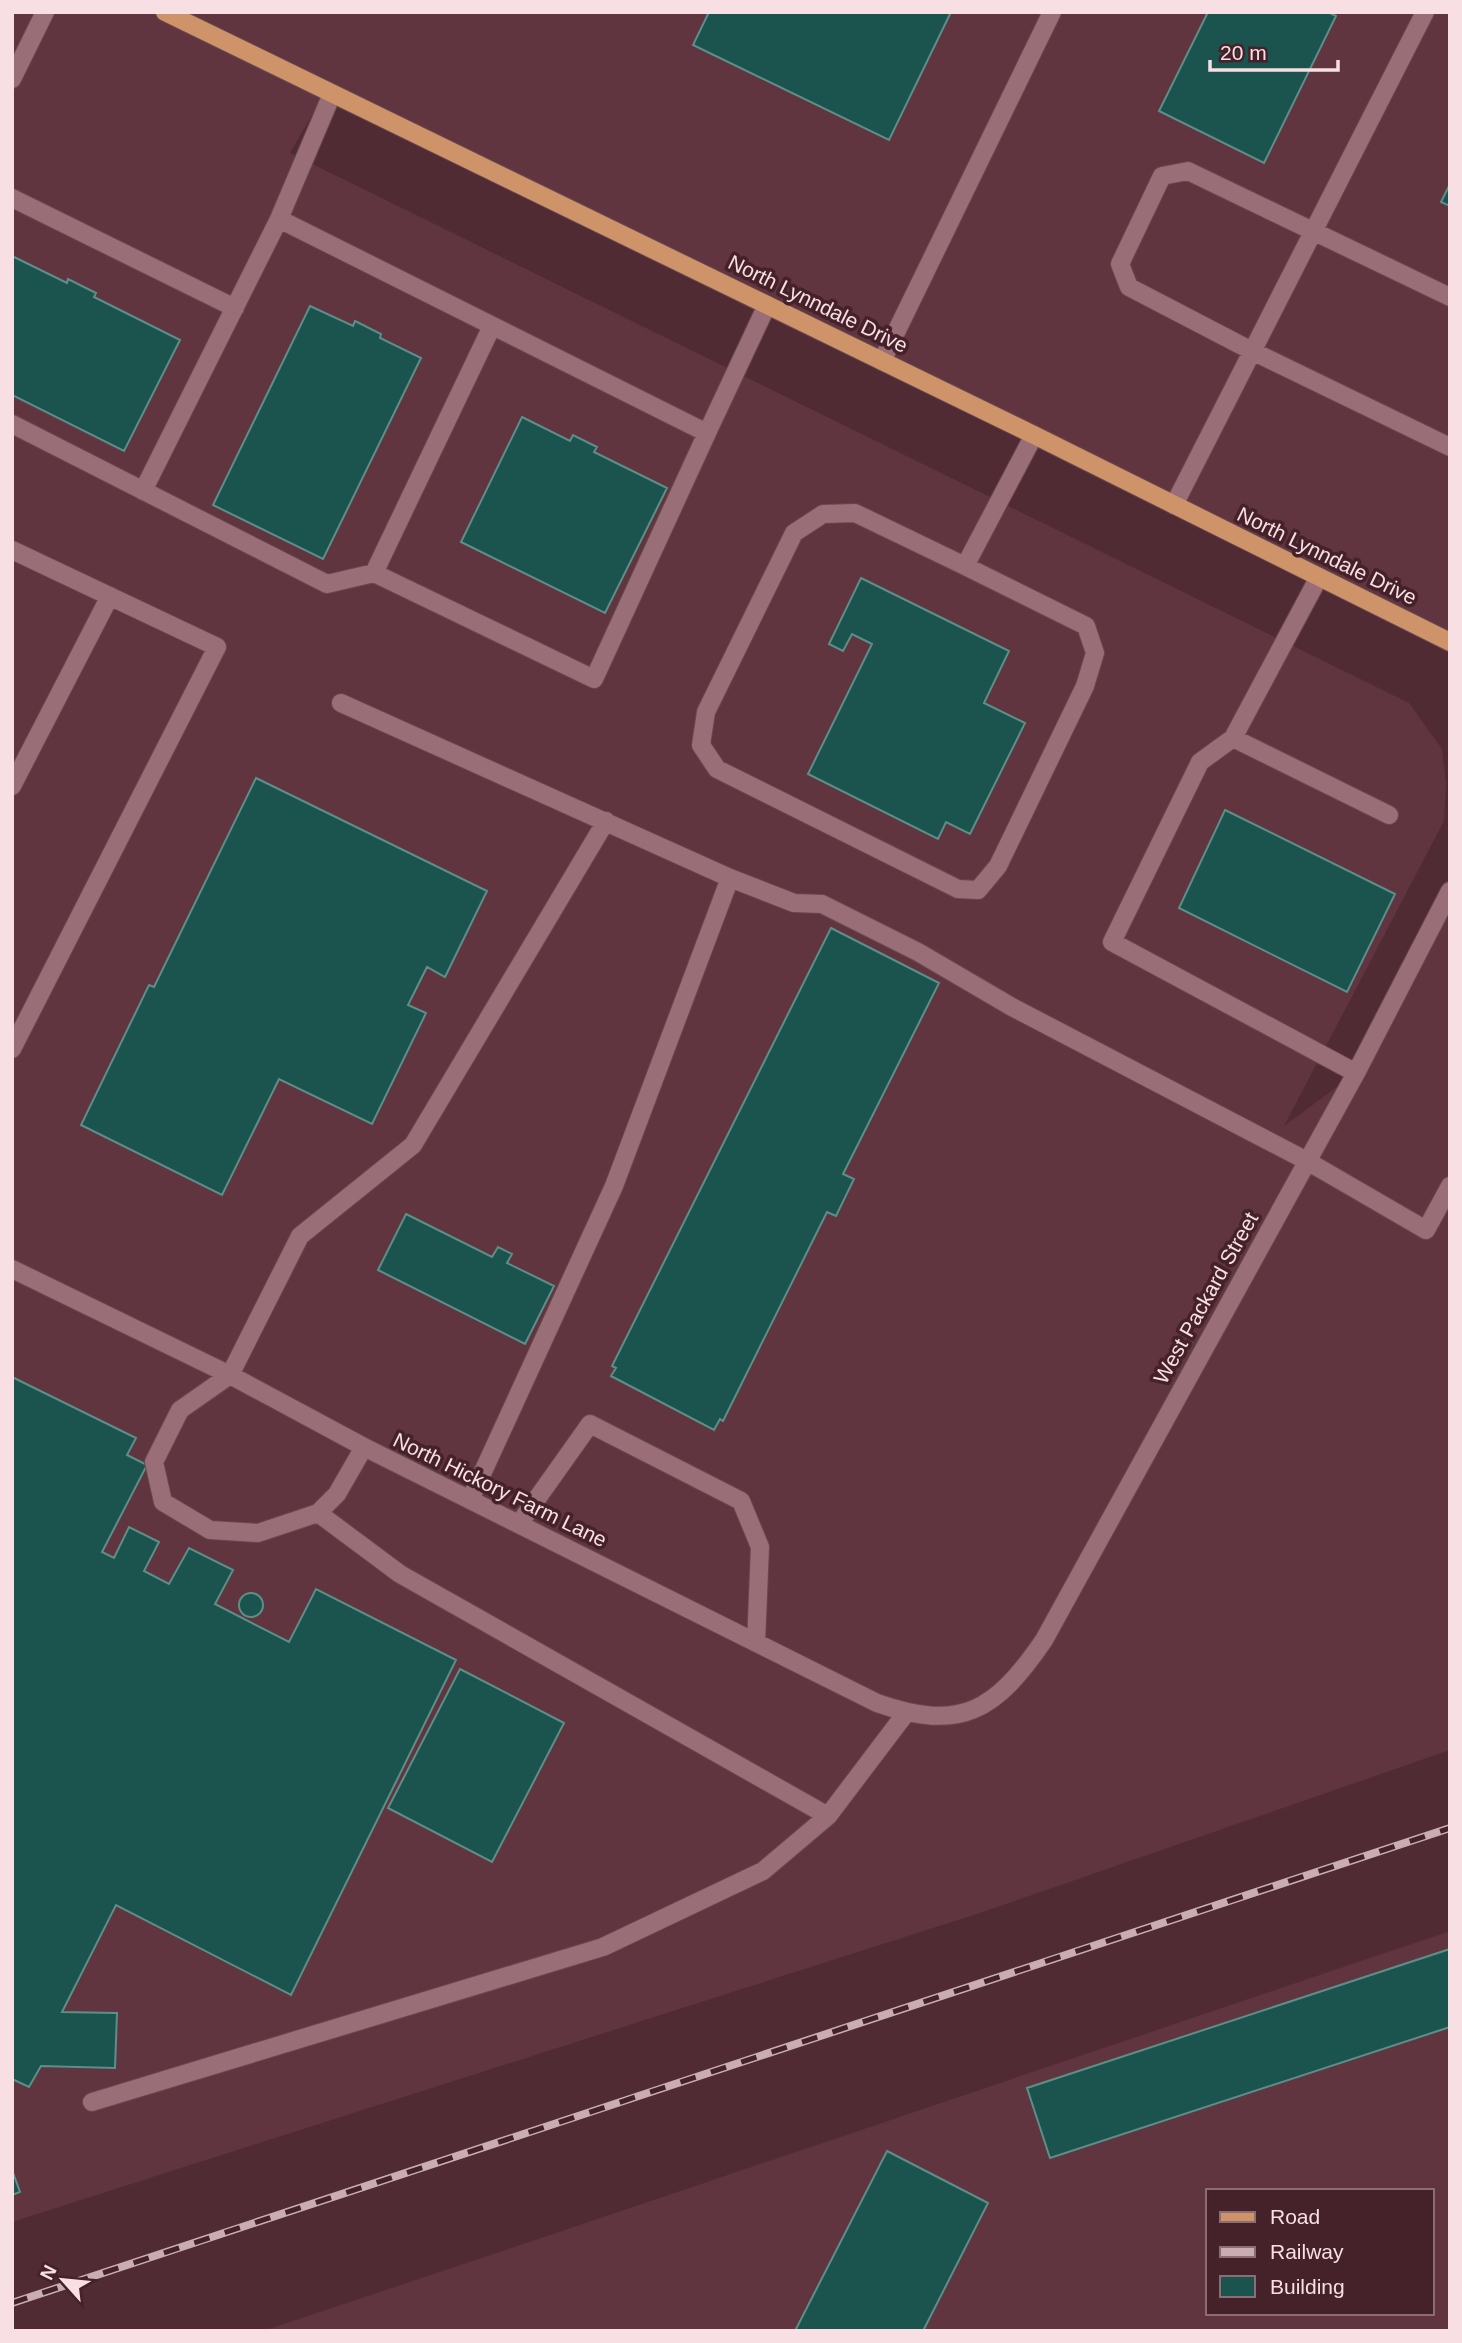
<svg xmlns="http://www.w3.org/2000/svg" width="1462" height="2343" font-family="Arial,sans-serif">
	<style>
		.built { fill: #60353f; fill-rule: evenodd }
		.building { fill: #1b544e; stroke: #5d8f88; stroke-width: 2 }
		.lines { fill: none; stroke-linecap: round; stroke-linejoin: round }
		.minor-casing { stroke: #67484f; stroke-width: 20 }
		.major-casing { stroke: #67484f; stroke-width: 20 }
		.minor { stroke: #996e77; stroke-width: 18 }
		.major { stroke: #cf9369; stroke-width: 18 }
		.rail-casing { stroke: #c9adb3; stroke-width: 8 }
		.rail { stroke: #45212a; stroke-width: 5; stroke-dasharray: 16; stroke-linecap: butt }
		.labels { text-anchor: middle; stroke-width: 7; stroke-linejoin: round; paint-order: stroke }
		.street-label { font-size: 21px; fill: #f8dfe4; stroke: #45212a }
	</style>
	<rect width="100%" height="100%" fill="#502b34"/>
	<path class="built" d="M 12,12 L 1450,12 L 1450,642 L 326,91 L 290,153 L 1409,703 L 1442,749 L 1446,784 L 1444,821 L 1284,1126 L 1356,1073 L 1450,891 L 1450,1750 L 977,1914 L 12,2222 Z
		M 1450,1931 L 1450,2331 L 263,2331 L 550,2235 ZM 1208,2191 L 1432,2191 L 1432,2313 L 1208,2313 Z"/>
	<path class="building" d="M 709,12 L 951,12 L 889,140 L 693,45 Z
		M 1208,12 L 1328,12 L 1336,16 L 1264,163 L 1159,111 Z
		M 1450,184 L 1450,206 L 1441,202 Z
		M 12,256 L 67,283 L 68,279 L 96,293 L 94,297 L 180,340 L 124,451 L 12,395 Z
		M 310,306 L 353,326 L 355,321 L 381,334 L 380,338 L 421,358 L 323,559 L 213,505 Z
		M 522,417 L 570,441 L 573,435 L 597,447 L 594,452 L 667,488 L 605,613 L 461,542 Z
		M 861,578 L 1009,651 L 984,703 L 1025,723 L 970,834 L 946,822 L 938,839 L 808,774 L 872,644 L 852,634 L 843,651 L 829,644 Z
		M 256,778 L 487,891 L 445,977 L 427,967 L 408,1005 L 426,1013 L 372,1124 L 279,1079 L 222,1195 L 81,1125 L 149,985 L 154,987 Z
		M 1225,810 L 1395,894 L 1347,992 L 1179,908 Z
		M 831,928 L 939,983 L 843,1174 L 854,1179 L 836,1216 L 827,1212 L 723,1421 L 720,1419 L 714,1430 L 611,1376 L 616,1368 L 612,1366 Z
		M 406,1214 L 492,1257 L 498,1247 L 512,1254 L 507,1263 L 554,1286 L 525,1344 L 378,1270 Z
		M 12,1377 L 136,1438 L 127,1455 L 147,1465 L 102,1552 L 114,1558 L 129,1527 L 159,1542 L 144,1571 L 169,1584 L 189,1548 L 233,1570 L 215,1604 L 289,1642 L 316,1589 L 456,1660 L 291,1995 L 116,1905 L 62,2012 L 117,2013 L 115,2068 L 41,2066 L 29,2087 L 12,2079 Z
		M239 1605a12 12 0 1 1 24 0a12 12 0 1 1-24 0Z
		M 460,1669 L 564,1723 L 492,1862 L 388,1808 Z
		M 1450,1949 L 1450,2027 L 1050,2158 L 1027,2088 Z
		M 887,2151 L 988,2203 L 923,2331 L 795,2331 Z
		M 12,2170 L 20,2192 L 12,2195 Z"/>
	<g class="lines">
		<defs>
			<path id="minor" d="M 12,79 L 45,12
				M 332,94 L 279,219 L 707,433 L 767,305
				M 12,198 L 235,308
				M 1450,297 L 1188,171 L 1162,176 L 1120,264 L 1129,287 L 1252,351 L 1450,447
				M 882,361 L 1052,12
				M 12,424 L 327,584 L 374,573 L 594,679 L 707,433
				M 143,491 L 279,219
				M 1174,505 L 1425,12
				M 12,550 L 217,647 L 12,1049
				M 965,566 L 1086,626 L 1095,653 L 1085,686 L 998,866 L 978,890 L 958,889 L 717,769 L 701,745 L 706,712 L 794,533 L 823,514 L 855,513 L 965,566 L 1034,435
				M 374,573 L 492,326
				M 1319,577 L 1233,738 L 1200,762 L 1112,942 L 1356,1073
				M 341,703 L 730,878 L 794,903 L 822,904 L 918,952 L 1012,1007 L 1307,1161 L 1426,1230 L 1450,1186
				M 1233,738 L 1389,815
				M 12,786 L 110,596
				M 12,1269 L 230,1375 L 364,1447 L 877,1703 C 962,1733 996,1710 1044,1640 L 1356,1073 L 1450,891
				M 364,1447 L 337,1494 L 318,1513 L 258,1533 L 210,1530 L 163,1502 L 154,1462 L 180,1410 L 230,1375 L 300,1236 L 413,1145 L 606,821
				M 470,1500 L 614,1186 L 730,878
				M 318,1513 L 400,1574 L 828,1816
				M 519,1524 L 590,1424 L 741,1501 L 760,1547 L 756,1643
				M 92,2102 L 603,1947 L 763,1871 L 828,1816 L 906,1713"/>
			<path id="major" d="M 165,12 L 1034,435 L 1450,642"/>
		</defs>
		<use href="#minor" class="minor-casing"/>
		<use href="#major" class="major-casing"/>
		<use href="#minor" class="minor"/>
		<use href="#major" class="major"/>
		<defs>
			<path id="rail" d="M 12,2303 L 1450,1828"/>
		</defs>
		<use href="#rail" class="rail-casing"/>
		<use href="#rail" class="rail"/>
	</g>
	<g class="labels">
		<g class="street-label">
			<text transform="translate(818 304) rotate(26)" y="7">North Lynndale Drive</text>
			<text transform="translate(1327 556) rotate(26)" y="7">North Lynndale Drive</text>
			<text transform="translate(1206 1298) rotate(-61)" y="7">West Packard Street</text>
			<text transform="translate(500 1490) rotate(26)" y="7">North Hickory Farm Lane</text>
		</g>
	</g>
	<rect width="1462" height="2343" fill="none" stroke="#f8dfe4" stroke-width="28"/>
	<rect x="1206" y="2189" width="228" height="126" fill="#45212a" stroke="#8d6d74" stroke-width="2"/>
	<rect x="1220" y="2212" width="35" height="10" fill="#cf9369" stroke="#8d6d74" stroke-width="2"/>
	<text x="1270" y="2224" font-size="21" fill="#f8dfe4">Road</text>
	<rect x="1220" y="2247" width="35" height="10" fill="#c9adb3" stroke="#8d6d74" stroke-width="2"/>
	<text x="1270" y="2259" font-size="21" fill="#f8dfe4">Railway</text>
	<rect x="1220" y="2276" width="35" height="21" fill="#1b544e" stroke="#8d6d74" stroke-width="2"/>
	<text x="1270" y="2294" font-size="21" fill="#f8dfe4">Building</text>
	<g transform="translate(63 2280) rotate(297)" stroke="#45212a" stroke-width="5" paint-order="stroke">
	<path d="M0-5L12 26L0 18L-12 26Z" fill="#f8dfe4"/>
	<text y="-10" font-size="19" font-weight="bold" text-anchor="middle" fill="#f8dfe4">N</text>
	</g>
	<path d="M1210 60v10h128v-10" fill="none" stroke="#f8dfe4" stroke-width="3.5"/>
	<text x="1220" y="60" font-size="21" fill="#f8dfe4" stroke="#45212a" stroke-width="5" paint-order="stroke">20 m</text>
</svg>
